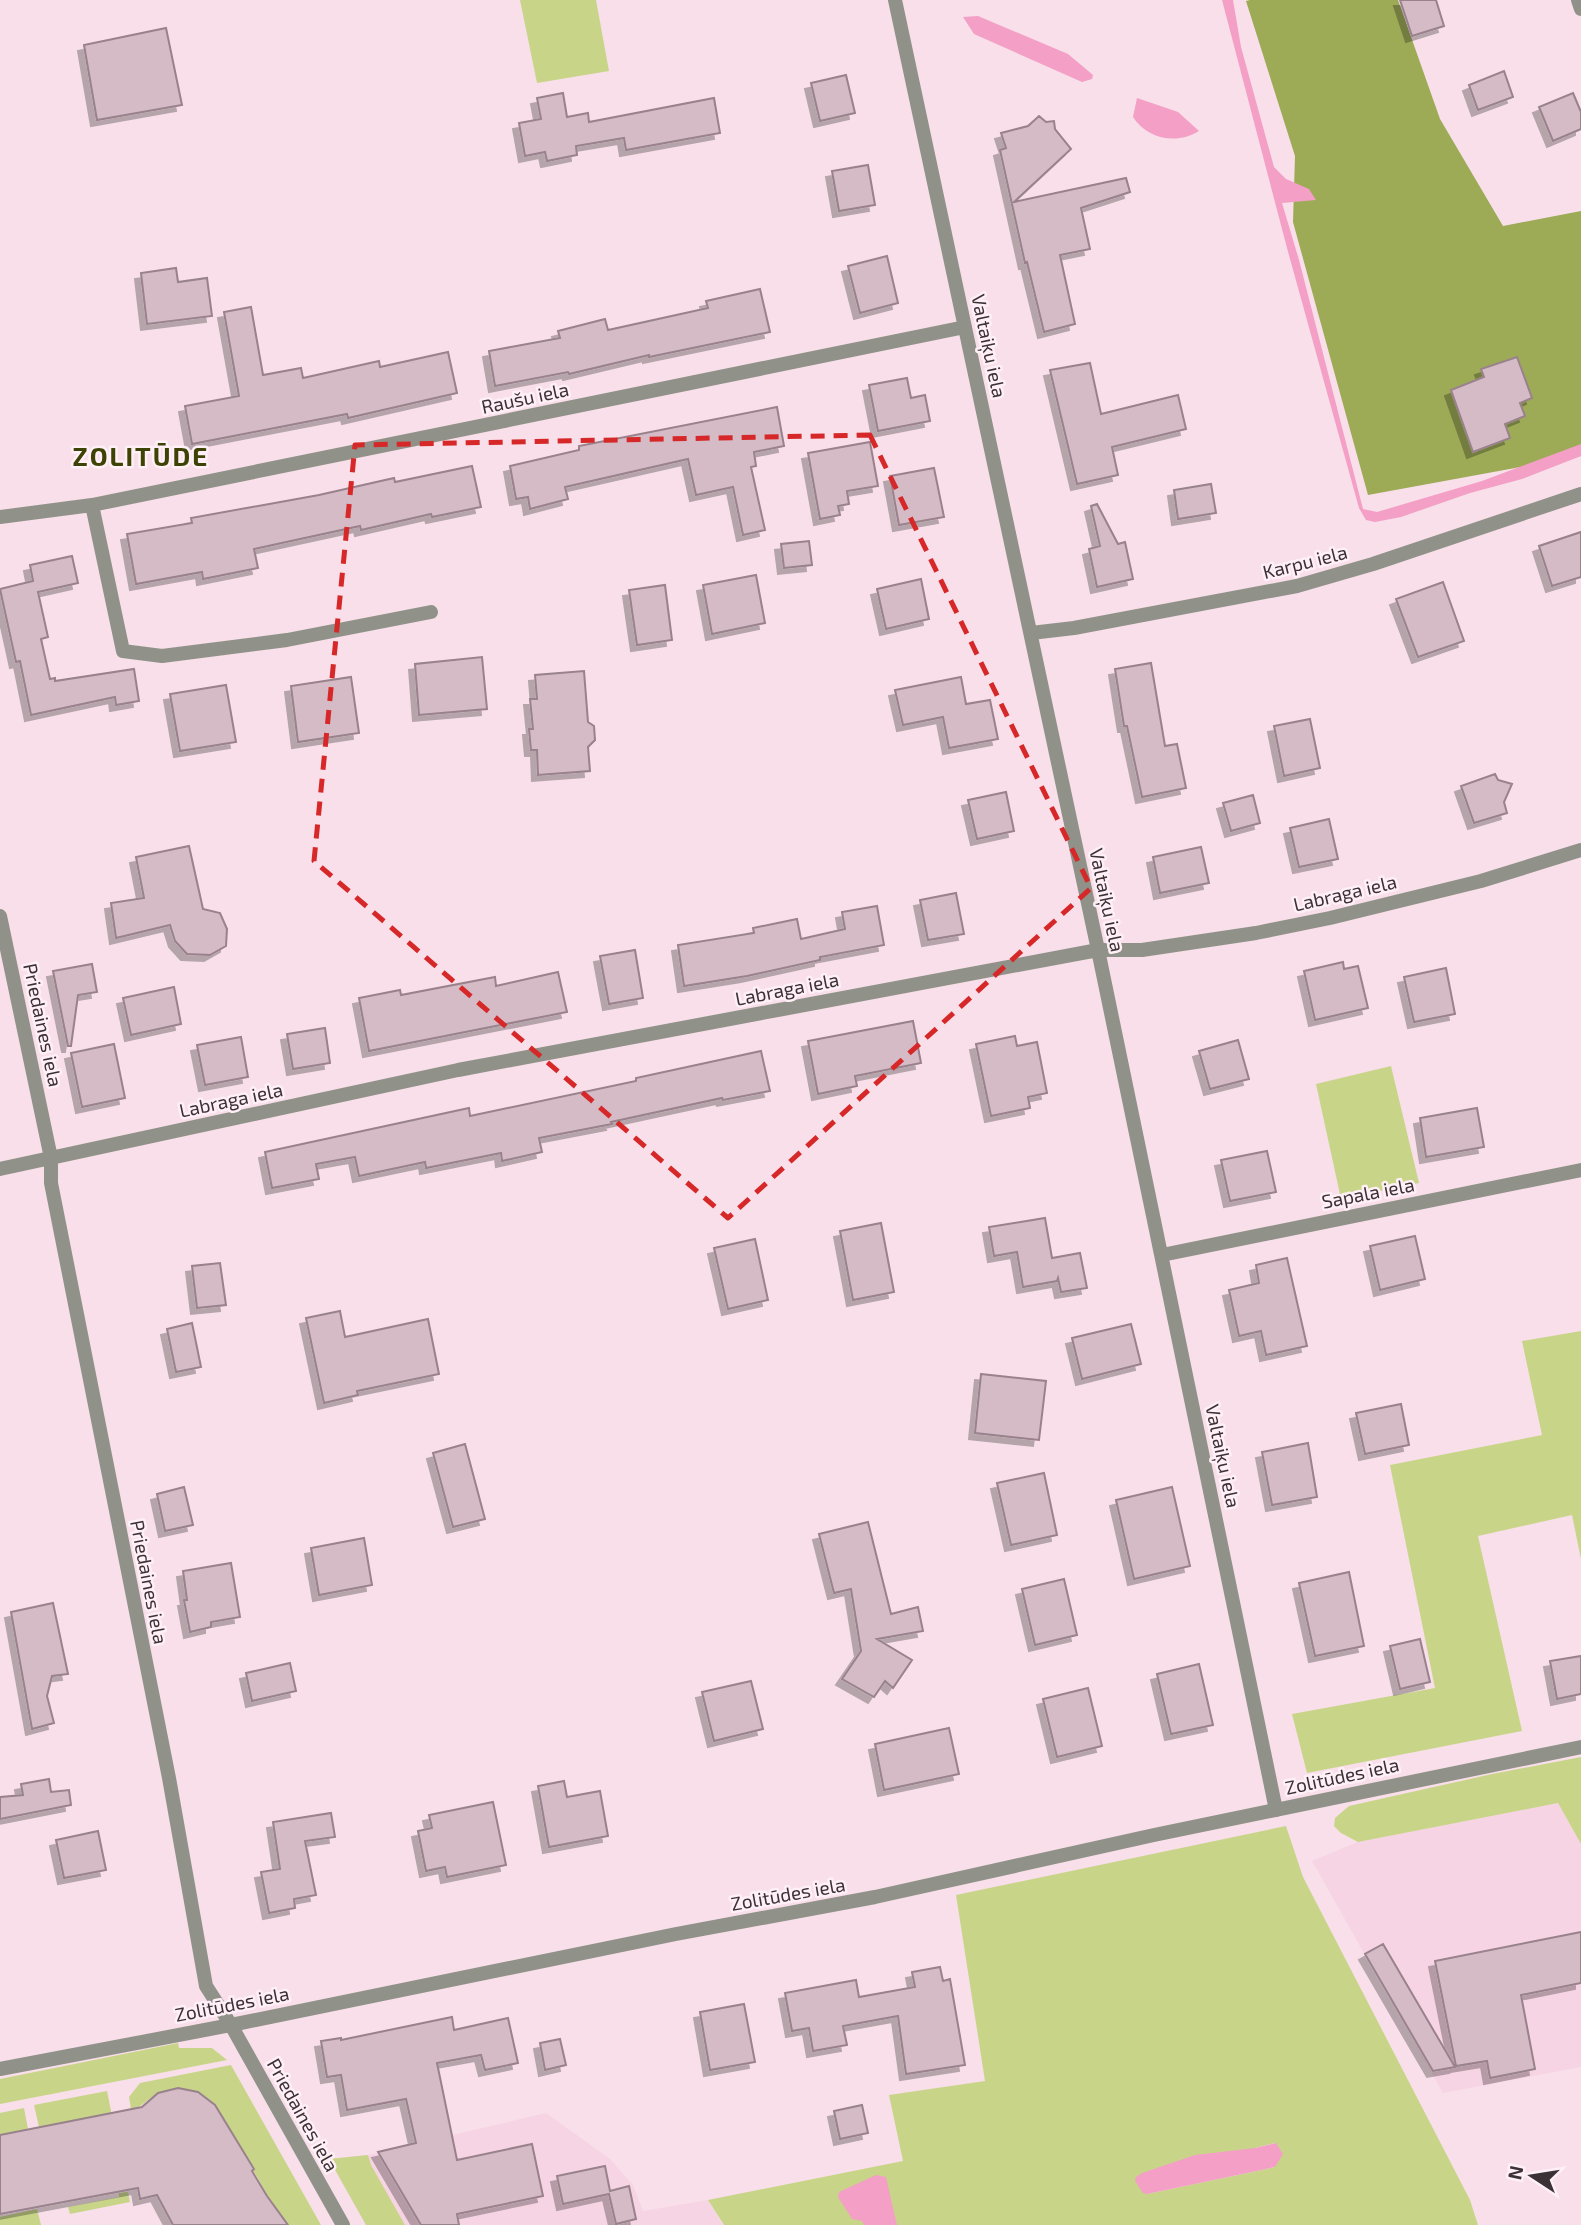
<svg xmlns="http://www.w3.org/2000/svg" width="1581" height="2225" font-family="'Exo 2',sans-serif">
	<style>
		.built { fill: #f6d4e3 }
		.green { fill: #c8d589; fill-rule: evenodd }
		.forest { fill: #9daa56 }
		.water { fill: #f39fc6 }
		.building { fill: #d4bbc6; stroke: #99828c; stroke-width: 2; filter: url(#shadow) }
		.lines { fill: none; stroke-linecap: round; stroke-linejoin: round }
		.minor { stroke: #909289; stroke-width: 14 }
		.tertiary { stroke: #909289; stroke-width: 14 }
		.marked { fill: none; stroke: #d62828; stroke-width: 5; stroke-dasharray: 14 9; stroke-linejoin: round }
		.labels { text-anchor: middle; stroke-width: 5; stroke-linejoin: round; paint-order: stroke }
		.street-label { font-size: 19px; fill: #3c3236; stroke: #ffeff6 }
		.district-label { font-size: 26px; font-weight: bold; letter-spacing: 2px; fill: #3c4305; stroke: #ffeff6 }
	</style>
	<defs>
		<filter id="shadow"><feDropShadow dx="-6" dy="6" stdDeviation="0" flood-color="#0004"/></filter>
	</defs>
	<rect width="100%" height="100%" fill="#f8dfe9"/>
	<path class="built" d="M 1558,1803 L 1581,1844 L 1581,2067 L 1443,2093 L 1312,1861 L 1358,1842 Z
		M 546,2113 L 610,2159 L 633,2185 L 643,2211 L 708,2200 L 723,2225 L 366,2225 L 329,2159 L 368,2155 Z"/>
	<path class="green" d="M 520,0 L 596,0 L 609,71 L 537,83 Z
		M 1391,1066 L 1419,1183 L 1341,1199 L 1316,1084 Z
		M 1581,1331 L 1581,1559 L 1572,1515 L 1478,1536 L 1522,1731 L 1307,1773 L 1292,1714 L 1435,1688 L 1390,1465 L 1542,1435 L 1522,1341 Z
		M 1581,1757 L 1581,1844 L 1558,1803 L 1358,1842 L 1341,1833 L 1334,1826 L 1335,1818 L 1349,1806 L 1492,1774 Z
		M 1286,1826 L 1303,1877 L 1470,2200 L 1478,2225 L 724,2225 L 708,2200 L 903,2161 L 889,2095 L 985,2081 L 956,1895 ZM 1275,2143 L 1275,2167 L 1147,2194 L 1255,2148 Z
		M 178,2043 L 179,2048 L 212,2048 L 227,2060 L 0,2104 L 0,2079 Z
		M 231,2065 L 321,2225 L 284,2225 L 225,2120 C 221,2115 217,2108 212,2102 C 198,2087 173,2084 155,2095 C 145,2101 143,2107 131,2109 L 129,2097 L 140,2083 Z
		M 107,2091 L 127,2190 L 74,2120 L 39,2127 L 34,2105 Z
		M 24,2108 L 28,2129 L 0,2135 L 0,2113 Z
		M 368,2155 L 371,2165 L 405,2225 L 366,2225 L 329,2159 Z
		M 128,2192 L 130,2202 L 70,2214 L 68,2207 L 119,2197 L 119,2193 Z
		M 37,2209 L 41,2225 L 0,2225 L 0,2217 Z"/>
	<path class="forest" d="M 1250,0 L 1398,0 L 1440,119 L 1503,226 L 1581,211 L 1581,456 L 1368,495 L 1293,222 L 1295,156 L 1246,1 Z"/>
	<path class="water" d="M 1222,0 L 1233,0 L 1241,47 L 1274,167 L 1286,179 L 1309,189 L 1316,200 L 1282,203 L 1299,260 L 1363,509 L 1377,512 L 1482,481 L 1581,444 L 1581,456 L 1522,479 L 1470,493 L 1401,517 L 1375,522 L 1366,520 L 1359,508 L 1287,248 Z
		M 978,16 L 1068,54 L 1093,75 L 1092,79 L 1082,82 L 974,34 L 963,17 Z
		M 1137,98 L 1178,112 L 1199,131 C 1177,145 1147,139 1133,117 Z
		M 1276,2143 L 1283,2154 L 1275,2167 L 1147,2194 L 1143,2193 L 1135,2181 L 1136,2177 L 1142,2173 L 1195,2155 L 1255,2148 Z
		M 876,2175 L 886,2177 L 897,2225 L 864,2225 L 862,2221 L 852,2219 L 838,2197 L 839,2192 Z"/>
	<path class="building" d="M 1400,0 L 1436,0 L 1444,26 L 1412,36 Z
		M 166,28 L 182,105 L 97,120 L 84,45 Z
		M 1504,71 L 1513,97 L 1478,110 L 1469,85 Z
		M 846,75 L 855,113 L 820,121 L 811,83 Z
		M 563,93 L 567,117 L 588,113 L 589,122 L 714,98 L 720,133 L 626,150 L 624,138 L 576,146 L 577,155 L 547,161 L 545,152 L 525,156 L 519,123 L 541,119 L 537,98 Z
		M 1573,93 L 1581,112 L 1581,129 L 1553,141 L 1539,107 Z
		M 1039,116 L 1046,122 L 1054,121 L 1055,129 L 1071,149 L 1014,202 L 1126,178 L 1130,192 L 1081,208 L 1090,249 L 1060,255 L 1075,324 L 1044,332 L 1027,262 L 1025,263 L 1000,150 L 1006,148 L 1001,133 L 1028,126 Z
		M 868,165 L 875,205 L 839,211 L 832,171 Z
		M 887,256 L 898,303 L 860,313 L 848,266 Z
		M 176,268 L 178,282 L 207,278 L 212,316 L 147,324 L 141,273 Z
		M 760,289 L 770,332 L 649,357 L 649,355 L 569,374 L 568,372 L 495,386 L 489,351 L 560,338 L 558,331 L 605,319 L 608,330 L 708,308 L 706,301 Z
		M 251,307 L 263,375 L 301,368 L 303,378 L 379,361 L 380,367 L 448,352 L 457,393 L 348,418 L 347,414 L 192,444 L 185,406 L 239,396 L 224,312 Z
		M 1517,357 L 1532,398 L 1520,403 L 1525,416 L 1505,424 L 1510,438 L 1473,452 L 1451,390 L 1484,377 L 1481,369 Z
		M 1090,363 L 1101,414 L 1178,395 L 1186,429 L 1112,447 L 1118,475 L 1077,484 L 1050,370 Z
		M 907,378 L 911,398 L 925,395 L 930,421 L 878,431 L 869,385 Z
		M 777,407 L 784,446 L 754,452 L 756,466 L 751,467 L 765,530 L 743,535 L 733,487 L 696,495 L 688,459 L 565,487 L 568,499 L 530,509 L 528,497 L 516,499 L 510,466 L 579,450 L 579,446 Z
		M 870,442 L 878,486 L 847,491 L 849,504 L 838,506 L 840,515 L 820,519 L 808,453 Z
		M 472,466 L 481,507 L 432,517 L 431,514 L 361,530 L 360,526 L 254,549 L 258,568 L 203,579 L 202,572 L 136,584 L 127,534 L 192,523 L 191,518 L 319,495 L 394,478 L 395,482 Z
		M 934,468 L 944,517 L 899,525 L 890,476 Z
		M 1211,484 L 1216,513 L 1178,519 L 1174,490 Z
		M 1097,504 L 1118,544 L 1125,542 L 1133,579 L 1097,587 L 1089,549 L 1100,546 L 1091,506 Z
		M 1581,532 L 1581,577 L 1552,586 L 1539,546 Z
		M 809,541 L 812,565 L 784,568 L 781,544 Z
		M 72,556 L 78,583 L 38,592 L 48,637 L 41,639 L 50,679 L 55,678 L 55,681 L 134,669 L 139,701 L 116,705 L 115,697 L 31,715 L 20,661 L 16,662 L 0,589 L 33,581 L 30,565 Z
		M 756,575 L 765,623 L 712,634 L 703,585 Z
		M 921,579 L 929,619 L 886,629 L 877,589 Z
		M 1443,582 L 1464,641 L 1418,657 L 1396,599 Z
		M 665,585 L 672,640 L 637,645 L 629,590 Z
		M 482,657 L 487,709 L 419,715 L 415,664 Z
		M 1151,663 L 1165,746 L 1177,744 L 1186,788 L 1142,797 L 1127,726 L 1124,726 L 1115,669 Z
		M 584,671 L 588,722 L 594,726 L 595,740 L 588,747 L 590,771 L 538,775 L 537,750 L 531,750 L 529,729 L 533,729 L 530,699 L 537,699 L 535,675 Z
		M 351,677 L 359,733 L 298,742 L 291,686 Z
		M 961,677 L 966,704 L 990,700 L 998,739 L 949,748 L 943,717 L 903,725 L 895,690 Z
		M 226,685 L 236,742 L 180,751 L 170,694 Z
		M 1310,719 L 1320,768 L 1284,776 L 1274,726 Z
		M 1495,774 L 1498,780 L 1512,784 L 1504,802 L 1507,813 L 1474,823 L 1461,786 Z
		M 1006,792 L 1014,831 L 977,839 L 968,800 Z
		M 1253,795 L 1260,823 L 1231,831 L 1223,803 Z
		M 1329,819 L 1338,859 L 1299,867 L 1290,828 Z
		M 189,846 L 203,909 L 220,913 L 227,929 L 226,946 L 210,955 L 187,954 L 175,941 L 170,925 L 116,938 L 111,903 L 144,898 L 136,857 Z
		M 1201,847 L 1209,883 L 1160,893 L 1153,857 Z
		M 956,893 L 964,934 L 928,940 L 920,900 Z
		M 877,906 L 884,945 L 820,957 L 820,960 L 747,976 L 684,986 L 678,945 L 754,933 L 753,928 L 797,919 L 801,939 L 845,929 L 842,912 Z
		M 635,950 L 643,998 L 609,1004 L 600,956 Z
		M 1343,962 L 1344,969 L 1358,966 L 1368,1008 L 1315,1020 L 1304,971 Z
		M 92,964 L 97,992 L 78,995 L 71,1046 L 68,1046 L 53,971 Z
		M 1446,968 L 1455,1014 L 1414,1022 L 1404,977 Z
		M 558,972 L 567,1012 L 369,1051 L 359,998 L 400,990 L 401,995 L 495,977 L 496,986 Z
		M 174,987 L 181,1024 L 131,1035 L 123,998 Z
		M 913,1021 L 921,1063 L 855,1076 L 857,1086 L 818,1094 L 808,1041 Z
		M 325,1028 L 330,1063 L 293,1069 L 287,1034 Z
		M 1015,1036 L 1017,1046 L 1037,1042 L 1047,1093 L 1028,1097 L 1030,1108 L 991,1116 L 976,1044 Z
		M 241,1037 L 248,1077 L 205,1085 L 197,1045 Z
		M 1238,1040 L 1249,1079 L 1210,1089 L 1199,1051 Z
		M 114,1044 L 125,1098 L 82,1107 L 71,1053 Z
		M 761,1051 L 770,1091 L 723,1100 L 722,1098 L 611,1122 L 612,1124 L 539,1138 L 542,1152 L 502,1161 L 501,1153 L 426,1168 L 425,1162 L 359,1176 L 355,1157 L 316,1164 L 319,1179 L 272,1188 L 265,1152 L 469,1108 L 470,1116 L 636,1081 L 636,1078 Z
		M 1477,1108 L 1484,1147 L 1426,1157 L 1420,1118 Z
		M 1267,1151 L 1276,1192 L 1230,1201 L 1221,1160 Z
		M 1045,1218 L 1052,1258 L 1080,1253 L 1087,1288 L 1061,1292 L 1058,1278 L 1057,1281 L 1023,1287 L 1017,1252 L 994,1256 L 989,1227 Z
		M 881,1223 L 894,1292 L 853,1300 L 840,1231 Z
		M 1415,1236 L 1425,1279 L 1380,1290 L 1370,1246 Z
		M 755,1239 L 768,1300 L 728,1309 L 714,1248 Z
		M 1287,1258 L 1307,1346 L 1266,1355 L 1261,1331 L 1239,1336 L 1229,1290 L 1259,1283 L 1256,1265 Z
		M 220,1263 L 226,1305 L 197,1308 L 192,1266 Z
		M 340,1311 L 345,1337 L 428,1319 L 439,1374 L 357,1391 L 358,1395 L 324,1403 L 306,1318 Z
		M 192,1323 L 201,1367 L 176,1372 L 167,1329 Z
		M 1131,1324 L 1141,1364 L 1082,1379 L 1072,1338 Z
		M 981,1374 L 1046,1381 L 1039,1440 L 975,1433 Z
		M 1401,1404 L 1409,1445 L 1365,1454 L 1356,1413 Z
		M 1308,1443 L 1317,1497 L 1272,1505 L 1262,1452 Z
		M 465,1444 L 485,1519 L 453,1527 L 433,1453 Z
		M 1044,1473 L 1057,1535 L 1011,1545 L 997,1483 Z
		M 184,1487 L 193,1525 L 165,1531 L 157,1494 Z
		M 1172,1487 L 1190,1566 L 1134,1579 L 1116,1500 Z
		M 868,1522 L 891,1614 L 918,1607 L 923,1631 L 877,1639 L 912,1660 L 893,1688 L 885,1681 L 874,1697 L 842,1679 L 861,1651 L 851,1589 L 834,1593 L 819,1534 Z
		M 364,1538 L 372,1585 L 319,1595 L 311,1548 Z
		M 231,1563 L 240,1617 L 211,1622 L 211,1627 L 190,1632 L 184,1600 L 187,1600 L 183,1571 Z
		M 1349,1572 L 1364,1646 L 1315,1656 L 1299,1583 Z
		M 1064,1579 L 1077,1635 L 1035,1645 L 1022,1589 Z
		M 53,1603 L 68,1674 L 52,1676 L 47,1696 L 54,1723 L 32,1729 L 11,1612 Z
		M 1420,1639 L 1430,1682 L 1400,1689 L 1390,1646 Z
		M 1581,1656 L 1581,1694 L 1557,1699 L 1550,1661 Z
		M 290,1663 L 296,1691 L 252,1701 L 246,1673 Z
		M 1199,1664 L 1213,1725 L 1171,1734 L 1157,1674 Z
		M 751,1681 L 763,1729 L 714,1741 L 702,1692 Z
		M 1088,1688 L 1102,1746 L 1057,1757 L 1043,1699 Z
		M 949,1728 L 959,1774 L 884,1790 L 875,1744 Z
		M 49,1779 L 51,1792 L 69,1790 L 71,1805 L 0,1819 L 0,1797 L 23,1795 L 21,1784 Z
		M 564,1781 L 567,1797 L 600,1791 L 608,1836 L 549,1847 L 538,1786 Z
		M 493,1802 L 506,1865 L 447,1877 L 445,1867 L 426,1871 L 418,1831 L 432,1828 L 429,1815 Z
		M 331,1813 L 335,1837 L 305,1841 L 316,1895 L 294,1899 L 295,1908 L 269,1913 L 261,1872 L 280,1869 L 273,1822 Z
		M 98,1831 L 106,1870 L 64,1878 L 56,1840 Z
		M 1581,1932 L 1581,1983 L 1521,1995 L 1535,2069 L 1490,2078 L 1487,2061 L 1456,2066 L 1435,1961 Z
		M 1383,1944 L 1455,2067 L 1433,2071 L 1365,1954 Z
		M 940,1967 L 943,1981 L 950,1979 L 965,2065 L 906,2074 L 898,2016 L 843,2026 L 847,2045 L 813,2051 L 809,2028 L 792,2031 L 785,1993 L 856,1980 L 859,1997 L 915,1987 L 912,1972 Z
		M 744,2004 L 755,2062 L 710,2070 L 700,2012 Z
		M 452,2017 L 454,2030 L 508,2018 L 518,2063 L 485,2070 L 481,2055 L 437,2063 L 457,2160 L 532,2144 L 543,2196 L 457,2214 L 459,2225 L 421,2225 L 378,2152 L 416,2143 L 406,2099 L 347,2110 L 341,2075 L 327,2077 L 321,2041 L 341,2038 L 341,2040 Z
		M 560,2039 L 566,2065 L 545,2070 L 540,2043 Z
		M 178,2088 L 198,2092 L 215,2105 L 254,2169 L 252,2171 L 267,2196 L 288,2225 L 173,2225 L 157,2195 L 140,2199 L 138,2188 L 0,2214 L 0,2135 L 142,2107 L 158,2093 Z
		M 862,2105 L 868,2133 L 840,2139 L 834,2111 Z
		M 605,2166 L 610,2191 L 629,2186 L 636,2219 L 616,2224 L 609,2194 L 563,2204 L 557,2176 Z"/>
	<g class="lines">
		<path class="minor" d="M 895,0 L 1098,950 L 1276,1810
			M 1578,0 L 1581,9
			M 92,505 L 123,651 L 162,656 L 287,640 L 431,612
			M 0,517 L 92,505 L 965,327
			M 1031,633 L 1074,628 L 1297,586 L 1373,564 L 1581,494
			M 0,916 L 51,1158 L 51,1183 L 169,1778 L 206,1986 L 231,2025 L 343,2225
			M 0,1169 L 458,1070 L 1098,950 L 1142,950 L 1256,933 L 1330,918 L 1481,881 L 1581,850
			M 1162,1255 L 1581,1170"/>
		<path class="tertiary" d="M 0,2069 L 231,2025 L 676,1934 L 875,1897 L 1154,1835 L 1581,1747"/>
	</g>
	<path class="marked" d="M 870,435 L 1091,888 L 728,1218 L 314,861 L 355,445 Z"/>
	<g class="labels">
		<g class="street-label">
			<text transform="translate(989 346) rotate(78)" y="7">Valtaiķu iela</text>
			<text transform="translate(525 398) rotate(-12)" y="7">Raušu iela</text>
			<text transform="translate(1305 562) rotate(-14)" y="7">Karpu iela</text>
			<text transform="translate(1345 893) rotate(-13)" y="7">Labraga iela</text>
			<text transform="translate(1107 900) rotate(78)" y="7">Valtaiķu iela</text>
			<text transform="translate(787 989) rotate(-11)" y="7">Labraga iela</text>
			<text transform="translate(43 1025) rotate(78)" y="7">Priedaines iela</text>
			<text transform="translate(231 1100) rotate(-12)" y="7">Labraga iela</text>
			<text transform="translate(1368 1193) rotate(-11)" y="7">Sapala iela</text>
			<text transform="translate(1223 1456) rotate(78)" y="7">Valtaiķu iela</text>
			<text transform="translate(149 1582) rotate(79)" y="7">Priedaines iela</text>
			<text transform="translate(1342 1776) rotate(-12)" y="7">Zolitūdes iela</text>
			<text transform="translate(788 1894) rotate(-10)" y="7">Zolitūdes iela</text>
			<text transform="translate(232 2004) rotate(-11)" y="7">Zolitūdes iela</text>
			<text transform="translate(303 2115) rotate(61)" y="7">Priedaines iela</text>
		</g>
		<g class="district-label">
			<text x="141" y="466">ZOLITŪDE</text>
		</g>
	</g>
	<g transform="translate(1532 2176) rotate(282)" stroke="#ffeff6" stroke-width="5" paint-order="stroke">
	<path d="M0-5L12 26L0 18L-12 26Z" fill="#3c3236"/>
	<text y="-10" font-size="19" font-weight="bold" text-anchor="middle" fill="#3c3236">N</text>
	</g>
</svg>
